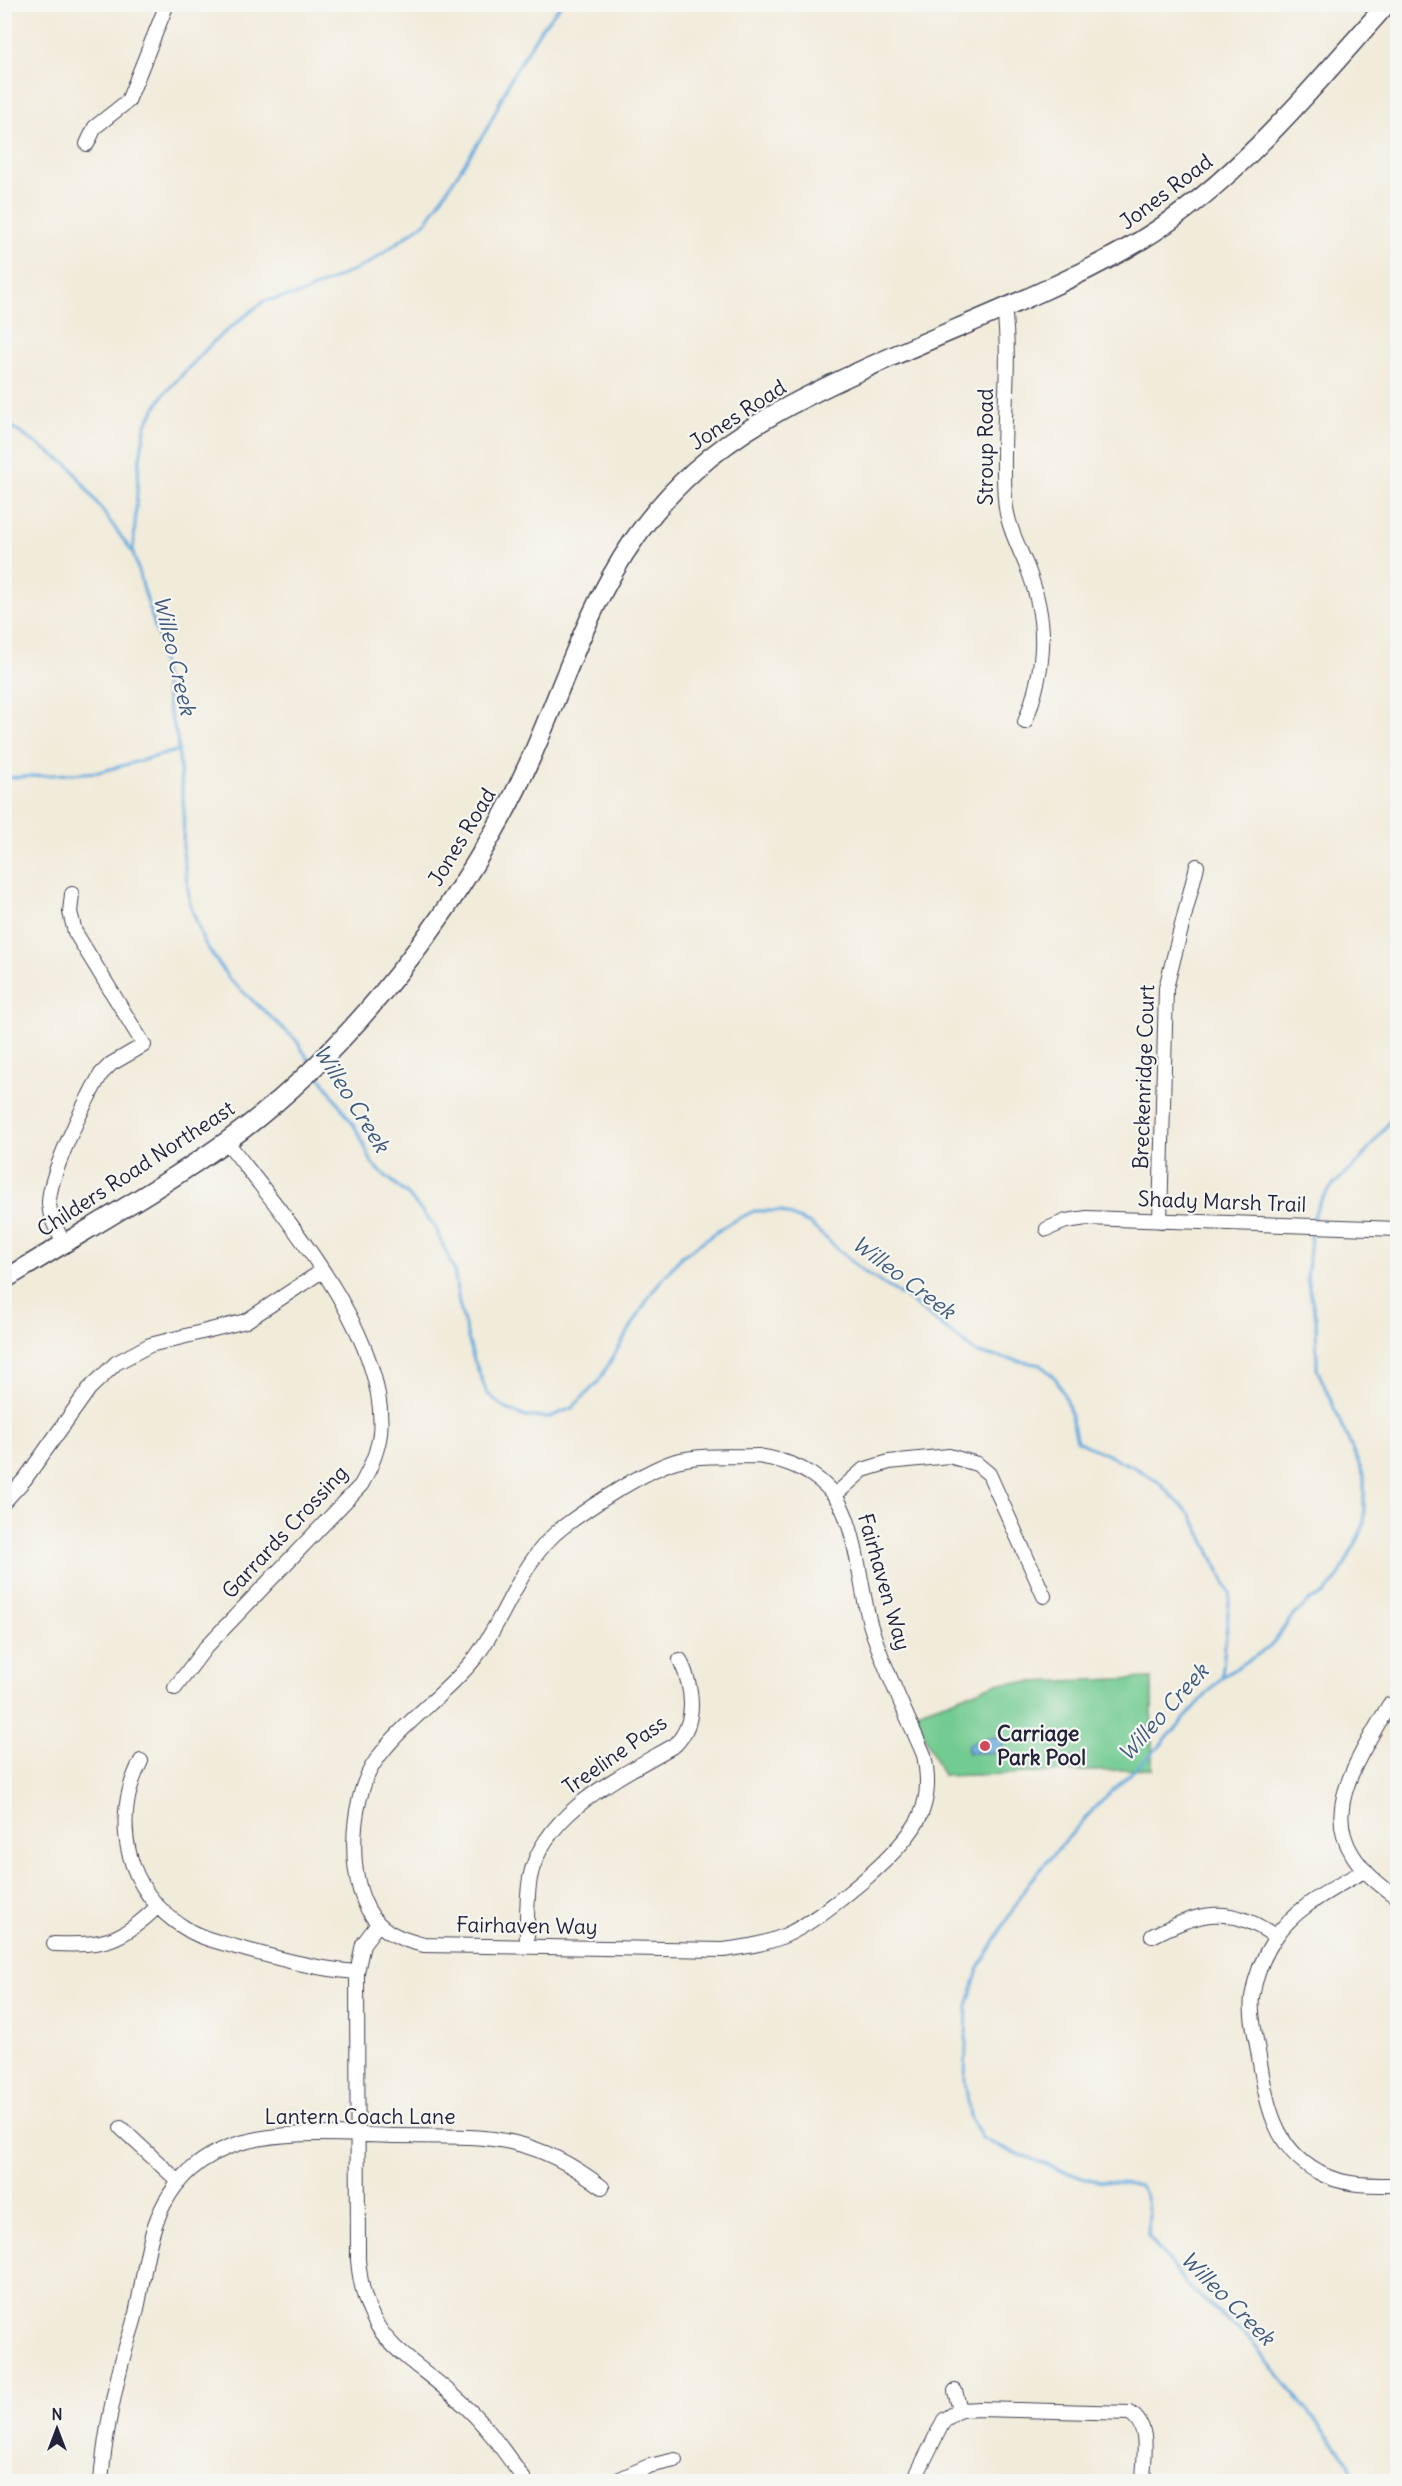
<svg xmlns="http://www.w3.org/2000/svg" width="1402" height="2486" font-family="Delius,sans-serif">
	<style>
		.green { fill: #72cb91; stroke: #4a7666; stroke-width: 1.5 }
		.water { fill: #6aacde; stroke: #46678c; stroke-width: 1.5 }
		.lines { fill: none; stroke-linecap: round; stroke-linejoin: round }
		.stream { stroke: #6aacde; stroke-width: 3 }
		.street-casing { stroke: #414053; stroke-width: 16 }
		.secondary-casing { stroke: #414053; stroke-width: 21 }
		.street { stroke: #fff; stroke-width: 14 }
		.secondary { stroke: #fff; stroke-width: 18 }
		.poi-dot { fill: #d1495b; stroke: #f6f6f2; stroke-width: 2 }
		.labels { text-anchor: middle; stroke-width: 4.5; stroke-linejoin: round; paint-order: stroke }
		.street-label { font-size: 21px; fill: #22223b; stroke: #f6f6f2 }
		.poi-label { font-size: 21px; font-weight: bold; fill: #22223b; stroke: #f6f6f2; text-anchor: start }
		.water-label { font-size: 22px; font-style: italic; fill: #3f597c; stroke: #f6f6f2 }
	</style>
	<rect width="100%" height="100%" fill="#f6f6f2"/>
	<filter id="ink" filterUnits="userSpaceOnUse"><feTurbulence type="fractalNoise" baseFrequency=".0167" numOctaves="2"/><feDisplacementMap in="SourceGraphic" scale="12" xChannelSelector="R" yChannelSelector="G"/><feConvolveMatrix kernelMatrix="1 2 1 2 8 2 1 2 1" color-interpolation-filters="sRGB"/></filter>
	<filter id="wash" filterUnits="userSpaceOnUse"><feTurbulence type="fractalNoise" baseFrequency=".008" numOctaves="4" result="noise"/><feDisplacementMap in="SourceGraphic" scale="24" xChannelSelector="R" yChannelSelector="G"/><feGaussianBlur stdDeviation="1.35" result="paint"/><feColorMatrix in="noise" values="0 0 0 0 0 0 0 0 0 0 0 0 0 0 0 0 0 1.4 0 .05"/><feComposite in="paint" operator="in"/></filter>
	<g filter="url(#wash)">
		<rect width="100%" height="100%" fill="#f1ebda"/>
		<path class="green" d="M 1152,1678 L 1152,1769 L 943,1776 L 914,1713 L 998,1683 Z"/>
		<path class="water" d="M 987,1737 L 1003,1737 L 1003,1749 L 999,1753 L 969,1753 L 967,1748 L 969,1743 L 986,1741 Z"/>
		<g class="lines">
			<path class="stream" d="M 4,422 L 70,466 L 133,553 L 159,640 L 168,707 L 177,737 L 184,809 L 183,852 L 190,904 L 204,942 L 229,979 L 296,1040 L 310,1062
				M 133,553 L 139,463 L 146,424 L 164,394 L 214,341 L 264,301 L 301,294 L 369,263 L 426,222 L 487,129 L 511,78 L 542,27 L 562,4
				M 4,778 L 99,772 L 176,751
				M 317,1072 L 358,1132 L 373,1165 L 408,1195 L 435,1227 L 454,1270 L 459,1303 L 473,1357 L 487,1393 L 504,1408 L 526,1417 L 550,1417 L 572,1408 L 598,1382 L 654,1289 L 682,1256 L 728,1224 L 754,1211 L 780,1211 L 810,1224 L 864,1272 L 905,1297 L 977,1353 L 1041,1365 L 1056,1379 L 1067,1401 L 1077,1441 L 1136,1468 L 1157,1481 L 1192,1516 L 1230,1593 L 1222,1677 L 1159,1747 L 1098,1804 L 1029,1882 L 978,1969 L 967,2006 L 965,2081 L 970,2116 L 982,2138 L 1002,2148 L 1085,2179 L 1140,2185 L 1146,2197 L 1149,2214 L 1148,2235 L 1158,2249 L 1187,2285 L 1251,2341 L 1348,2461 L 1356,2482
				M 1313,1223 C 1316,1194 1342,1179 1360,1160 C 1373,1145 1384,1127 1398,1111
				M 1222,1677 L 1270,1647 L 1291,1618 L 1310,1600 L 1324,1594 L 1339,1576 L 1364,1525 L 1364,1476 L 1317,1369 L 1316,1318 L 1307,1279 L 1312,1229"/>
		</g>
	</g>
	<g filter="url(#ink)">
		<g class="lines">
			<defs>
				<path id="street" d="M 87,144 L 95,127 L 128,101 L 167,4
					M 1004,307 C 1012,370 1000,435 1005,498 C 1006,523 1018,545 1027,567 C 1049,623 1046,667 1025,722
					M 1160,1221 L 1166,988 L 1197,866
					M 1047,1229 L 1066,1221 L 1087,1218 L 1398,1229
					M 64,1243 C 57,1230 50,1219 49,1204 C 48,1176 86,1100 101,1074 L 111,1064 L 144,1045 L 75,932 L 70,912 L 72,894
					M 758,1456 C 786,1460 815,1471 834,1495 C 857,1523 860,1591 871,1627 C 885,1671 906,1713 924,1755 C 928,1776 929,1794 921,1814 C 907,1850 822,1919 786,1935 C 766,1944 745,1947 723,1950 L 424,1945 C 408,1941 391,1936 379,1924 C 344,1891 349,1799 375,1762 C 401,1723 446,1695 475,1658 C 507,1616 521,1559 563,1527 C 591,1506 644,1471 676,1461 C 702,1454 732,1457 758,1456 Z
					M 835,1495 L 863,1470 L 889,1462 L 949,1456 L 977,1464 L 989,1474 L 1044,1596
					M 4,1502 L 25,1479 L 89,1389 L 116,1363 L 150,1345 L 246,1321 L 322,1271
					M 175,1688 L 206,1647 L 361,1485 C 370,1469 378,1452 380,1433 C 389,1336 283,1215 227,1142
					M 1389,1705 C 1346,1780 1304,1835 1398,1898
					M 141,1761 C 110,1820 126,1893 185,1928 C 200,1938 219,1942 236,1947 C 277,1958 315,1969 357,1972
					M 1365,1870 C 1333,1889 1296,1906 1275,1938 C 1264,1955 1255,1977 1252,1997 C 1250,2015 1255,2033 1258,2051 C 1266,2098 1271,2146 1318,2172 C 1342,2186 1370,2185 1398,2185
					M 378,1924 L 363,1944 L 357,1972 L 358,2260 C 366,2348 410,2353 465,2406 C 489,2428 507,2456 526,2482
					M 1152,1936 C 1200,1912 1229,1903 1276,1937
					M 54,1944 C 103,1946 121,1942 157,1907
					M 527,1947 C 527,1925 526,1901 530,1878 C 543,1812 621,1776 675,1745 C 698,1722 693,1687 680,1660
					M 121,2128 L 179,2182
					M 955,2391 L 960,2410
					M 101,2482 C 104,2441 112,2401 122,2361 C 126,2345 132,2330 136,2313 C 143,2284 145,2253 155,2225 C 193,2118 302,2134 393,2136 C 481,2137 528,2130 602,2187
					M 613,2482 L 649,2466 L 675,2460
					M 913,2482 L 944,2420 L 960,2410 L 981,2409 L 1130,2413 C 1152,2427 1143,2459 1143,2482"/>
				<path id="secondary" d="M 4,1280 C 78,1234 157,1191 227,1141 C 337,1063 438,934 502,817 C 569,695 585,569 694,471 C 743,427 801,398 860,371 C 948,330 1041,297 1126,249 C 1230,191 1308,92 1387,4"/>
			</defs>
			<use href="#street" class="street-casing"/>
			<use href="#secondary" class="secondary-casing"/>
			<use href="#street" class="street"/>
			<use href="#secondary" class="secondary"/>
		</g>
	</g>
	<circle class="poi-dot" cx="985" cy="1746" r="6"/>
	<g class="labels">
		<g class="street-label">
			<text transform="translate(1166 192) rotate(-37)" y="7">Jones Road</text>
			<text transform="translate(738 415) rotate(-33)" y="7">Jones Road</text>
			<text transform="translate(986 447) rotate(-90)" y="7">Stroup Road</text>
			<text transform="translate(462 837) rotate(-59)" y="7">Jones Road</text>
			<text transform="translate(1144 1077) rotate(-88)" y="7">Breckenridge Court</text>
			<text transform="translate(136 1169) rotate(-33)" y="7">Childers Road Northeast</text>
			<text transform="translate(1222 1202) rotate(2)" y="7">Shady Marsh Trail</text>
			<text transform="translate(285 1532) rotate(-47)" y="7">Garrards Crossing</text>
			<text transform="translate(884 1582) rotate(74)" y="7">Fairhaven Way</text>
			<text transform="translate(615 1755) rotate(-35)" y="7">Treeline Pass</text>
			<text transform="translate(527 1926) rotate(1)" y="7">Fairhaven Way</text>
			<text x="360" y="2124">Lantern Coach Lane</text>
		</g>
		<g class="poi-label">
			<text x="997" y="1741">Carriage<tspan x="997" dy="24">Park Pool</tspan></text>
		</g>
		<g class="water-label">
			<text transform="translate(175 655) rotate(77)" y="8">Willeo Creek</text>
			<text transform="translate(352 1098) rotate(58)" y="8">Willeo Creek</text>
			<text transform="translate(904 1277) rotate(37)" y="8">Willeo Creek</text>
			<text transform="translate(1163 1712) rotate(-48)" y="8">Willeo Creek</text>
			<text transform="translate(1228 2298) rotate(45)" y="8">Willeo Creek</text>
		</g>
	</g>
	<rect width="1402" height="2486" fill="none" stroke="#f6f6f2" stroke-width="24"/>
	<g transform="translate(57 2429)" stroke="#f6f6f2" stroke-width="4.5" paint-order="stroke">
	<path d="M0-4.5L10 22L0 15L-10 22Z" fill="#22223b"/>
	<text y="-9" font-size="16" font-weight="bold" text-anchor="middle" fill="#22223b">N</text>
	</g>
</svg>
